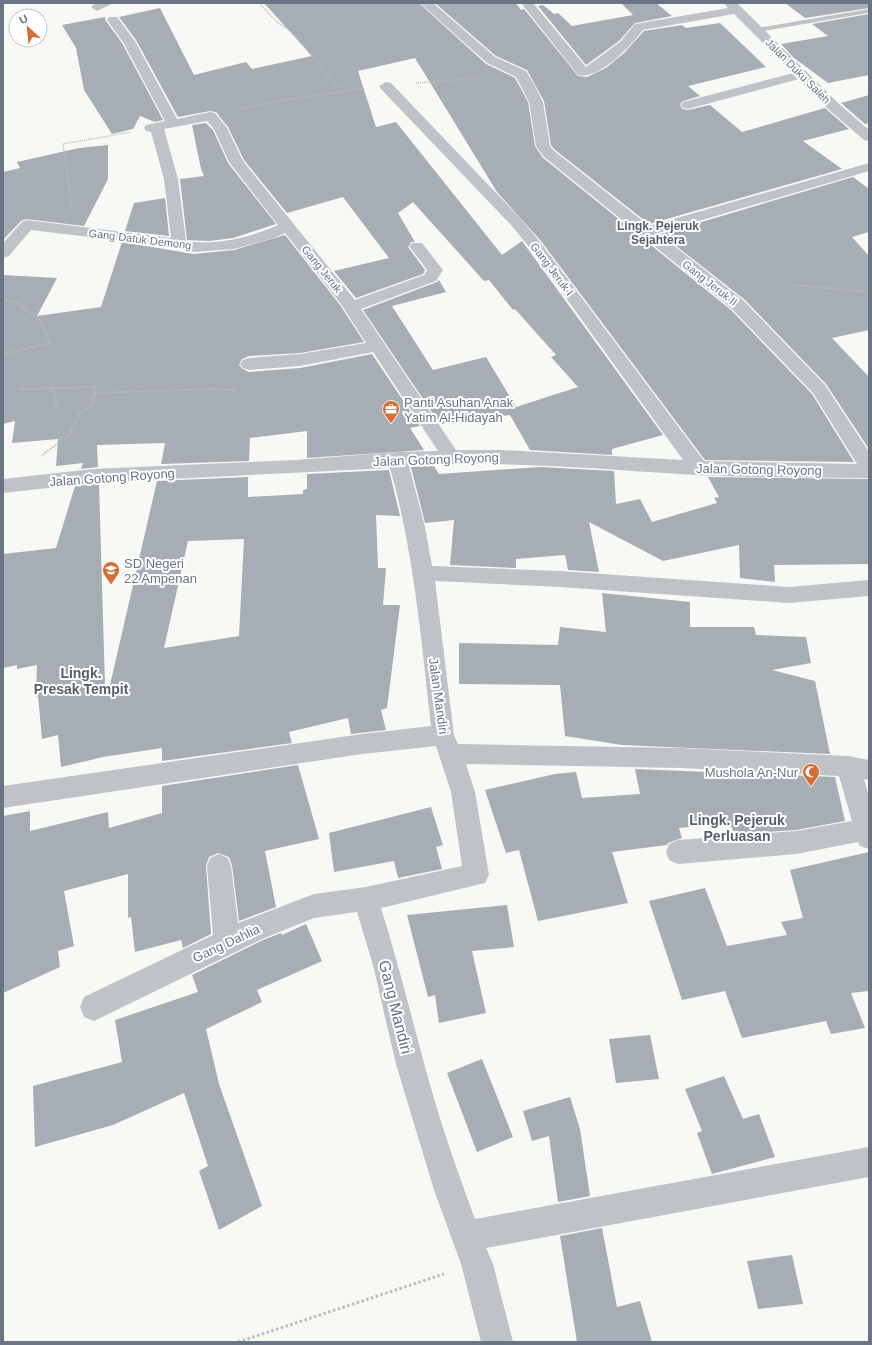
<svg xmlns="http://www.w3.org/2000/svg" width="872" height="1345" font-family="Helvetica,sans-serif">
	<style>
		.building { fill: #a7adb4; fill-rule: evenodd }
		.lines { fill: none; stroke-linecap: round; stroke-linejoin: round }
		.path-far2 { stroke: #babcbf; stroke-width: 1.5; stroke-dasharray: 1 1; stroke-linecap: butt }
		.path-far1 { stroke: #babcbf; stroke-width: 2; stroke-dasharray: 1.5 1.5; stroke-linecap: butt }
		.path { stroke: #babcbf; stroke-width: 3; stroke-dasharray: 2.5 2.5; stroke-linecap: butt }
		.service { fill: #bfc3c7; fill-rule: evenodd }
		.minor { fill: #bfc3c7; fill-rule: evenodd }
		.labels { text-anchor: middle; stroke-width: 4; stroke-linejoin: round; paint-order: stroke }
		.far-street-label { font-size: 11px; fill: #697584; stroke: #fff }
		.far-neighbourhood-label { font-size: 12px; font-weight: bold; fill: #565f6a; stroke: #fff }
		.poi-label { font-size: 13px; fill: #697584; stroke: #fff; text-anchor: start }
		.street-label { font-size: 13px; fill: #697584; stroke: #fff }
		.neighbourhood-label { font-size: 14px; font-weight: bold; fill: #565f6a; stroke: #fff }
		.near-street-label { font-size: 16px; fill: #697584; stroke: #fff }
	</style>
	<rect width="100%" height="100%" fill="#f8f8f5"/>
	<path class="building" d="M 264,3 L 419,3 L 486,64 L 515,78 L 528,102 L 535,146 L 542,157 L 731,310 L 812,394 L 854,462 L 705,460 L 541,241 L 497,192 L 415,58 L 358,71 L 376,127 L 396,122 L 502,255 L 522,241 L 663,435 L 612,449 L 612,455 L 530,450 L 510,415 L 440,424 L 363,310 L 437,282 L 439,280 L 446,292 L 392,306 L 433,370 L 486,357 L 516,407 L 578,387 L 551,357 L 556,355 L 515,309 L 513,310 L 489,280 L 484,281 L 413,202 L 398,213 L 415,242 L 411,242 L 408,247 L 425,270 L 423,274 L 356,298 L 334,271 L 389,258 L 343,197 L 287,213 L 244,160 L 228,127 L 216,112 L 210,111 L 178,117 L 136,40 L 119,17 L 160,8 L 194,75 L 246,62 L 252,69 L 312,56 Z
		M 435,3 L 516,3 L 521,10 L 524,9 L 578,76 L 587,77 L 606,68 L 624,53 L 644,31 L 682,25 L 686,28 L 720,23 L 766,67 L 688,86 L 700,96 L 683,101 L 680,104 L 682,109 L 688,110 L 710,105 L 742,132 L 825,108 L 849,129 L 803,141 L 842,169 L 649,224 L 554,149 L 551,145 L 544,101 L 527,70 L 496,56 Z
		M 621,3 L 656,3 L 672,16 L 635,23 L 619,41 L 586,65 L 538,6 L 543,5 L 554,14 L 558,13 L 572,26 L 633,15 Z
		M 785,3 L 869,3 L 869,8 L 805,18 Z
		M 869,14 L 869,75 L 828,83 L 794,58 L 781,44 L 828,36 L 812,24 Z
		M 105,17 L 106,21 L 122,43 L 163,120 L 155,122 L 140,116 L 133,129 L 112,134 L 84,90 L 76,48 L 62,25 Z
		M 869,95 L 869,123 L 865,124 L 841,103 Z
		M 206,123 L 213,130 L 228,163 L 276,224 L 233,238 L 209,241 L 187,240 L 180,179 L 204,176 L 201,169 L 192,125 Z
		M 108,145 L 108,179 L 84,226 L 26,219 L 21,221 L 3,240 L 3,172 L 20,168 L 17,162 L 79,148 Z
		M 853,177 L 869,189 L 869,232 L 852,237 L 869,256 L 869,330 L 832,338 L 869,377 L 869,449 L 826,384 L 745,300 L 661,234 Z
		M 165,198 L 169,236 L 125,231 L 134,203 Z
		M 285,235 L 340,305 L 364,342 L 300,353 L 249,356 L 242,359 L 239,365 L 243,369 L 249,372 L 300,368 L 372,354 L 420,426 L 410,428 L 424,450 L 307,458 L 307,431 L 250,438 L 249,461 L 161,464 L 165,443 L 97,445 L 98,467 L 81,469 L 83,463 L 56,466 L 58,439 L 12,443 L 15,421 L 3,424 L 3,275 L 57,278 L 37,316 L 101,307 L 122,242 L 194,254 L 234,250 Z
		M 434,466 L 439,474 L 540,467 L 614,471 L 616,504 L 640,499 L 652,522 L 717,503 L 714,498 L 719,497 L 708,477 L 869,479 L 869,564 L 774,565 L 775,582 L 740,578 L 739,545 L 663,561 L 589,522 L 599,572 L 568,570 L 565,555 L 516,559 L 516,568 L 450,565 L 454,520 L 425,523 L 411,467 Z
		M 389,470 L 400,516 L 376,515 L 378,568 L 386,568 L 383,605 L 400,605 L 387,708 L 381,710 L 386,730 L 351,734 L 348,718 L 289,732 L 292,743 L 162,761 L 162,748 L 103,757 L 61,767 L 58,735 L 42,739 L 38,696 L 36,697 L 37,665 L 17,669 L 17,665 L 3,668 L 3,554 L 56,548 L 75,486 L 99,484 L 105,685 L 110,685 L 157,481 L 248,477 L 248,497 L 303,494 L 303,490 L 307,489 L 307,474 ZM 244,539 L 239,636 L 164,648 L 188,541 Z
		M 602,593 L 690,602 L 690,627 L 754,627 L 756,635 L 806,637 L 811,663 L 772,670 L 815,681 L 830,754 L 622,745 L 565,736 L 560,685 L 459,684 L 459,643 L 558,645 L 560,627 L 606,632 Z
		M 298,765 L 319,839 L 265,851 L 276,907 L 239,921 L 232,865 L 229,857 L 218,853 L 209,857 L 206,866 L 211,934 L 183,948 L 181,940 L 135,952 L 131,917 L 128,918 L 128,874 L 64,891 L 74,946 L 58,951 L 60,967 L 3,993 L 3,816 L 30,811 L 30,831 L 108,812 L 109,828 L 162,813 L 162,786 Z
		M 635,769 L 835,777 L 845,821 L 796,830 L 734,834 L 730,823 L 679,828 L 682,838 L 668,843 L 667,845 L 612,852 L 628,903 L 538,921 L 519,850 L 506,853 L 485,790 L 555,774 L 576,772 L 582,798 L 640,794 Z
		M 431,807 L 443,845 L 436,847 L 442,869 L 398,878 L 394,861 L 334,872 L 329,833 Z
		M 869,852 L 869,991 L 851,993 L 865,1028 L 831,1034 L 826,1021 L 742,1038 L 725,991 L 682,1000 L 649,901 L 705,888 L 727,946 L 787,935 L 781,922 L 803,918 L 790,870 Z
		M 507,905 L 514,947 L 472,951 L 486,1013 L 439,1023 L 435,995 L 428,997 L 407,915 Z
		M 306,924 L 322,961 L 257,990 L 262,1002 L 206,1029 L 219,1084 L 262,1206 L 219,1230 L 199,1171 L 208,1166 L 184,1093 L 113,1125 L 35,1147 L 33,1086 L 122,1062 L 115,1020 L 198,992 L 192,975 L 263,940 L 281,933 L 282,935 Z
		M 650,1035 L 659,1079 L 616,1083 L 609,1039 Z
		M 482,1059 L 513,1137 L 477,1152 L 447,1073 Z
		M 724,1076 L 743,1119 L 759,1114 L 775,1157 L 712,1174 L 697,1133 L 702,1131 L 685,1089 Z
		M 570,1097 L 580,1129 L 590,1196 L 558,1202 L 549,1136 L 532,1141 L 523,1111 Z
		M 602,1228 L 617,1307 L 640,1301 L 652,1342 L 577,1342 L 560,1236 Z
		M 792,1255 L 803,1304 L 758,1309 L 747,1261 Z"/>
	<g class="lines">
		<path class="path-far2" d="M 259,3 L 278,23 L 292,32 L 335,84 L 348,91
			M 416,83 L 477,78
			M 237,110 L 273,102 L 364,88
			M 72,208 L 63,144 L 131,132"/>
		<path class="path-far1" d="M 794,285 L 869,292
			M 3,300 L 16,302 L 40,320 L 50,343 L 3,354
			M 53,388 L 57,407
			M 20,389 L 96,387 L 92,405 L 81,412 L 69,435 L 41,456
			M 94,393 L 216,389 L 237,391"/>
		<path class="path" d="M 238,1342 L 444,1274"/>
		<path class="service" d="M 869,9 L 868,13 L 757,32 L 753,30 L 757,28 Z"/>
		<path class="minor" d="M 96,3 L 112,3 L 110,5 L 97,11 L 91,7 Z
			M 420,3 L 433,3 L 495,57 L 526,71 L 534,84 L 543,102 L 550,146 L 553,150 L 649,226 L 869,163 L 869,171 L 658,233 L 744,301 L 825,385 L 869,452 L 869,478 C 812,477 754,478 696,475 C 600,469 505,460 409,466 L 425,527 L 432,566 L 560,571 L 789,587 L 869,580 L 869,596 L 789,603 L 560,587 L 435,581 L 454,735 L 458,744 L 681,748 L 848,756 L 869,760 L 869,780 L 864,779 L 869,797 L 869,849 L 860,846 L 858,842 L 796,854 L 678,864 L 669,860 L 666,852 L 669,844 L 678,840 L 796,831 L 852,821 L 839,776 L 681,768 L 466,764 L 475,792 L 489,875 L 485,883 L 381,908 C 397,959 410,1011 424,1063 C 438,1116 456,1168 475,1219 L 869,1147 L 869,1177 L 486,1248 L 493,1264 L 513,1342 L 481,1342 L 461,1264 L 434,1190 L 396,1064 L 373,965 L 357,912 L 314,918 L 262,939 L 94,1021 L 84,1017 L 80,1007 L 84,997 L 213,935 L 207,866 L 210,858 L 219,854 L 228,858 L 231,866 L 238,923 L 314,894 L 366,887 L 462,866 L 451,792 L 436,746 L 362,754 L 3,808 L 3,786 L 362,734 L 431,726 C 421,639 414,552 390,468 L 93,483 L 3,493 L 3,479 L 93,469 L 296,460 L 397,452 L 438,451 L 373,352 L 300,366 L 249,370 L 243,368 L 240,364 L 243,360 L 249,358 L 300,354 L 366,343 L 341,304 L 285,233 L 274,238 L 234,249 L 194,252 L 148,244 L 31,230 L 9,256 L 3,258 L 3,243 L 22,222 L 27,220 L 171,238 L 164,179 L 151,132 L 146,131 L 144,128 L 146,125 L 165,121 L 123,42 L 107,20 L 109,17 L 117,17 L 135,41 L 177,119 L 210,112 L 215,113 L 227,128 L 243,161 L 355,300 L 424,275 L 427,270 L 409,246 L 412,243 L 422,243 L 443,270 L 436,281 L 361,309 L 456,450 L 502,450 L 683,460 L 530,248 L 511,225 L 381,89 L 379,86 L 386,82 L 391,83 L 521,219 L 540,242 L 704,461 L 857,464 L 813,393 L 732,309 L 543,156 L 536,146 L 529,102 L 516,77 L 487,63 ZM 207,121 L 214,129 L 229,162 L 278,225 C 251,237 216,246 186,241 L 178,179 L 164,129 Z
			M 521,3 L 533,3 L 586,67 L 620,42 L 635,24 L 728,8 L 724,3 L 737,3 L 838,103 L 869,130 L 869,141 L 864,140 L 828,109 L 799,79 L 688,109 L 683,108 L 681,105 L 683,102 L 793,73 L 734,14 L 643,30 C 631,45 600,80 578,75 Z"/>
	</g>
	<defs>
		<symbol id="office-pin" viewBox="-11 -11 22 30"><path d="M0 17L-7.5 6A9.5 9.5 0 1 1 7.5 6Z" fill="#d66d37" stroke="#fff"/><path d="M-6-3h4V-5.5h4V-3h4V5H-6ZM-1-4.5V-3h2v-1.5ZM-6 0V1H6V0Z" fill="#fff"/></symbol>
		<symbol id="school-pin" viewBox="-11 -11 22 30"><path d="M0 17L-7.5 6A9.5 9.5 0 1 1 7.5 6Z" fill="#d66d37" stroke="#fff"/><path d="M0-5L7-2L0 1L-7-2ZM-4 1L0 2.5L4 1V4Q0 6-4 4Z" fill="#fff"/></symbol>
		<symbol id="mosque-pin" viewBox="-11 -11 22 30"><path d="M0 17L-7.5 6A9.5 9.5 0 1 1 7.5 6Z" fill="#d66d37" stroke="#fff"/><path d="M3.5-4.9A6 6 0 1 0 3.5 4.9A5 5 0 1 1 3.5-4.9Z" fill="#fff"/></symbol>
	</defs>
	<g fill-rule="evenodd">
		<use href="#office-pin" x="381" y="399" width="20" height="27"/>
		<use href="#school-pin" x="101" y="560" width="20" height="27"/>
		<use href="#mosque-pin" x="801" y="762" width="20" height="27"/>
	</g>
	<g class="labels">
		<g class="far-street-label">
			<text transform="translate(798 71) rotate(45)" y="4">Jalan Duku Saleh</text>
			<text transform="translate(140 239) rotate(7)" y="4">Gang Datuk Demong</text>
			<text transform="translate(322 269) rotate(51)" y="4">Gang Jeruk</text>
			<text transform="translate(552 269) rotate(53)" y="4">Gang Jeruk I</text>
			<text transform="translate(710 283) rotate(38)" y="4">Gang Jeruk II</text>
		</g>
		<g class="far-neighbourhood-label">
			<text x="658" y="230">Lingk. Pejeruk<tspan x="658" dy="14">Sejahtera</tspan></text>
		</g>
		<g class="poi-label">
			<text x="404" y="407">Panti Asuhan Anak<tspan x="404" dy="15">Yatim Al-Hidayah</tspan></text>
			<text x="124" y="568">SD Negeri<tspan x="124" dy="15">22 Ampenan</tspan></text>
			<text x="798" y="777" text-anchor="end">Mushola An-Nur</text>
		</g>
		<g class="street-label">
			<text transform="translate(436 459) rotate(-2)" y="5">Jalan Gotong Royong</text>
			<text transform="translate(759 469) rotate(1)" y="5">Jalan Gotong Royong</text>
			<text transform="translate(112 477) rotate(-4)" y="5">Jalan Gotong Royong</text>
			<text transform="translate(439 696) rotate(82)" y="5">Jalan Mandiri</text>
			<text transform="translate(226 943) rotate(-25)" y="5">Gang Dahlia</text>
		</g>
		<g class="neighbourhood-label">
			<text x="81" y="678">Lingk.<tspan x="81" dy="16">Presak Tempit</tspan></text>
			<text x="737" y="825">Lingk. Pejeruk<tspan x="737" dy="16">Perluasan</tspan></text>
		</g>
		<g class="near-street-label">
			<text transform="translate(396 1007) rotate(76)" y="6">Gang Mandiri</text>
		</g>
	</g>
	<rect width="872" height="1345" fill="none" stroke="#697584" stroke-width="8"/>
	<g transform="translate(28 28) rotate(333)"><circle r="19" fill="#ffffff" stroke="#c3c8ce"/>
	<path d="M0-3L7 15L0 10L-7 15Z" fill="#d66d37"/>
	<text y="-6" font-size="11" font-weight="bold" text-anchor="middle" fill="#697584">U</text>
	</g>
</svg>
